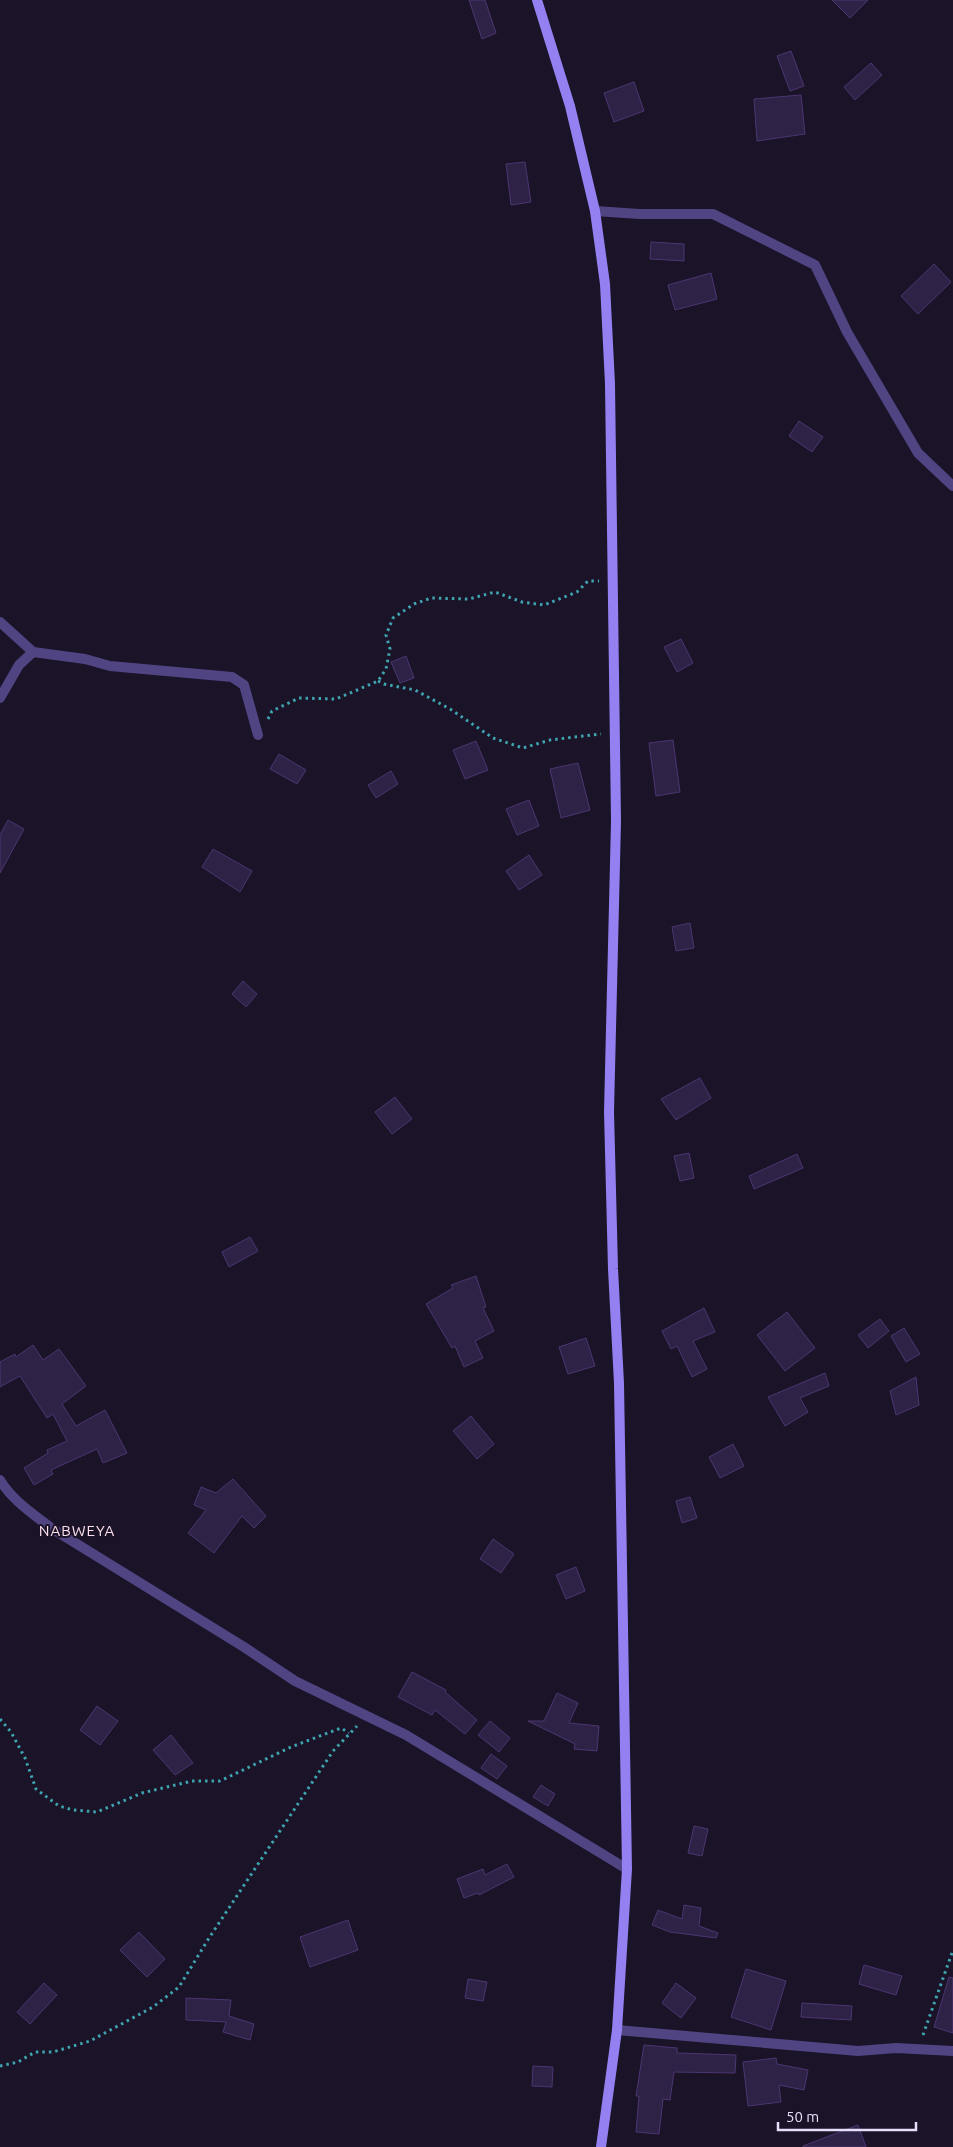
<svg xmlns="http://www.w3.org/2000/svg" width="953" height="2147" font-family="Ubuntu,sans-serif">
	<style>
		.building { fill: #2f2247; stroke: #4b3671 }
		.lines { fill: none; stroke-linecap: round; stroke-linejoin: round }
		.path { stroke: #3ea4b0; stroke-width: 3; stroke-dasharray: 2.5 4; stroke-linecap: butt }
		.street { stroke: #504482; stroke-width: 10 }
		.secondary { stroke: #9580f1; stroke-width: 10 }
		.labels { text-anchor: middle; stroke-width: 4; stroke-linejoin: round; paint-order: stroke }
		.quarter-label { font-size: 15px; letter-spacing: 1px; fill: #fce0ed; stroke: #1b1328 }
	</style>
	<rect width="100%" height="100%" fill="#1b1328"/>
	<path class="building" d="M 469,0 L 485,0 L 496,33 L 482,39 Z
		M 832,0 L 868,0 L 850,18 Z
		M 791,51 L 804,86 L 790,91 L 777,56 Z
		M 871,63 L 882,75 L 855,100 L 844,87 Z
		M 634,82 L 644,111 L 614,122 L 604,93 Z
		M 801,95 L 805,134 L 757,141 L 754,99 Z
		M 525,162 L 531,202 L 511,205 L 506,164 Z
		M 651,242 L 684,244 L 684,261 L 650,259 Z
		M 934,264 L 951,282 L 918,314 L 901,296 Z
		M 711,273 L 717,299 L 675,310 L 668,285 Z
		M 799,421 L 823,437 L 812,452 L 789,436 Z
		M 681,639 L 693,663 L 677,672 L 664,647 Z
		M 406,656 L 414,678 L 400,683 L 391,662 Z
		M 673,740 L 680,792 L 656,796 L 649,743 Z
		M 476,741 L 488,770 L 465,779 L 453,750 Z
		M 279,754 L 306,770 L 297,784 L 270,769 Z
		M 578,763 L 590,810 L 561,818 L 550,769 Z
		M 391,771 L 398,784 L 376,798 L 368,785 Z
		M 529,800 L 539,826 L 517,835 L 506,809 Z
		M 8,820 L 24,829 L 0,873 L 0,835 Z
		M 213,849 L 252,871 L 240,892 L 202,867 Z
		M 529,855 L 542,875 L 519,890 L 506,871 Z
		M 690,923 L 694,948 L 676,951 L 672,927 Z
		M 243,981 L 257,994 L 246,1007 L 232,994 Z
		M 700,1078 L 711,1098 L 676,1120 L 661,1099 Z
		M 395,1097 L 412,1119 L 392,1134 L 375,1112 Z
		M 689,1153 L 694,1178 L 680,1181 L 674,1156 Z
		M 797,1154 L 803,1168 L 754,1189 L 749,1176 Z
		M 250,1237 L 258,1251 L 229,1267 L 222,1252 Z
		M 476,1276 L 486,1307 L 483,1308 L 494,1331 L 475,1341 L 483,1358 L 464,1367 L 455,1346 L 452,1348 L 426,1304 L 453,1288 L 451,1285 Z
		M 704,1308 L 715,1332 L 693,1341 L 707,1369 L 692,1377 L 677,1346 L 671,1349 L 662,1331 Z
		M 787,1312 L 815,1348 L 785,1371 L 757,1335 Z
		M 880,1319 L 889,1331 L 868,1348 L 858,1335 Z
		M 904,1328 L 920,1354 L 906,1362 L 891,1336 Z
		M 586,1338 L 595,1366 L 568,1374 L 559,1347 Z
		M 33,1345 L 43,1360 L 59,1349 L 86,1386 L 62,1404 L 76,1426 L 105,1410 L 127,1453 L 103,1463 L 97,1449 L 51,1470 L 53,1474 L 34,1485 L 24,1468 L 48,1453 L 47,1450 L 67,1441 L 53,1414 L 47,1418 L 20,1376 L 0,1387 L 0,1362 L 15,1354 L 16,1357 Z
		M 825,1373 L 829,1386 L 800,1398 L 808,1412 L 785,1426 L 768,1397 Z
		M 916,1377 L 919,1405 L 896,1415 L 890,1391 Z
		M 471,1416 L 494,1444 L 477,1459 L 453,1431 Z
		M 733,1444 L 744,1466 L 720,1478 L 709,1457 Z
		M 233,1479 L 266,1516 L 254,1528 L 242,1516 L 214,1553 L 188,1533 L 206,1510 L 194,1505 L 201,1487 L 216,1493 Z
		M 690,1497 L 697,1518 L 682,1523 L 676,1501 Z
		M 493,1539 L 514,1554 L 501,1573 L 480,1559 Z
		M 576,1567 L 585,1591 L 566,1599 L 556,1575 Z
		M 412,1672 L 446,1690 L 445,1692 L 477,1720 L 465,1734 L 435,1710 L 432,1715 L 398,1697 Z
		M 557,1693 L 578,1703 L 569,1723 L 599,1726 L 597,1751 L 574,1749 L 575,1744 L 528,1721 L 544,1721 Z
		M 97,1706 L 118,1721 L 100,1745 L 80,1730 Z
		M 490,1721 L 510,1738 L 499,1752 L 478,1735 Z
		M 171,1735 L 193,1763 L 175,1775 L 153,1750 Z
		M 491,1754 L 507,1766 L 497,1779 L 481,1768 Z
		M 541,1785 L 555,1794 L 548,1806 L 533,1797 Z
		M 694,1826 L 708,1829 L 702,1856 L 688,1853 Z
		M 507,1864 L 514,1877 L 479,1895 L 478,1893 L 464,1898 L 457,1879 L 483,1869 L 485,1875 Z
		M 684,1905 L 701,1908 L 699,1926 L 718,1933 L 716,1938 L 670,1932 L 652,1925 L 658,1910 L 682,1919 Z
		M 348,1920 L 358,1950 L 310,1967 L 300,1937 Z
		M 139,1932 L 165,1959 L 147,1977 L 120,1950 Z
		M 864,1965 L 902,1976 L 896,1995 L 859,1984 Z
		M 746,1969 L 786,1981 L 771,2030 L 731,2017 Z
		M 949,1977 L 953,1978 L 953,2033 L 934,2027 Z
		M 468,1979 L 487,1982 L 483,2001 L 465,1998 Z
		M 44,1983 L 57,1995 L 30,2024 L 17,2012 Z
		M 676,1983 L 696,1998 L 681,2018 L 662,2003 Z
		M 186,1998 L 231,2000 L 229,2016 L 254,2024 L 250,2040 L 223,2032 L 226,2022 L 186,2020 Z
		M 802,2003 L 852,2006 L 851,2020 L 801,2017 Z
		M 644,2045 L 677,2048 L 677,2053 L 736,2055 L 735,2073 L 674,2072 L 670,2100 L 663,2099 L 659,2134 L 636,2132 L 639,2096 L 636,2096 Z
		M 776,2058 L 777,2064 L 808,2070 L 804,2090 L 779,2085 L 781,2102 L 748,2106 L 743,2062 Z
		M 533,2066 L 553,2067 L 552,2087 L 532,2086 Z
		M 858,2125 L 866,2147 L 803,2147 L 803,2146 Z"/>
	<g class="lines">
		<path class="path" d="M 378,681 L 384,684 L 415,690 L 450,709 L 493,738 L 523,748 L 550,740 L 601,734
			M 268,719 L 272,711 L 299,698 L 336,699 L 378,681 L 386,669 L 390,649 L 386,635 L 393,618 L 414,604 L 431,598 L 469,599 L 495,592 L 522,602 L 544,605 L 577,592 L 588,581 L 599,581
			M 0,1719 L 11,1732 L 25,1758 L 36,1789 L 59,1806 L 73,1810 L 97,1812 L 142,1793 L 192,1781 L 220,1781 L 291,1747 L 341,1728 L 349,1733
			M 923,2035 L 953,1950
			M 0,2066 L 18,2062 L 35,2052 L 53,2052 L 90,2041 L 153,2007 L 179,1987 L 209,1938 L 333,1751 L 357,1726"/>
		<path class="street" d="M 595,211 L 639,214 L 713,214 L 815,265 L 847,332 L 918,453 L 953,486
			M 0,622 L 33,652 L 19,665 L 0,698
			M 33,652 L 85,659 L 110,666 L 232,677 L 244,685 L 258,735
			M 0,1480 C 12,1500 32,1513 51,1528 L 244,1647 L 295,1681 L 406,1735 L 627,1869
			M 617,2030 L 858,2051 L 896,2048 L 953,2051"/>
		<path class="secondary" d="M 537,0 L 570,106 L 595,211 L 605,284 L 610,384 L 616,821 L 609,1112 L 613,1269 L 619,1383 L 627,1869 L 617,2030 L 601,2147"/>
	</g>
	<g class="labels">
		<g class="quarter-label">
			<text x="77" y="1536">NABWEYA</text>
		</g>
	</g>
	<path d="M778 2122v8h138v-8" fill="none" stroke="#e7defb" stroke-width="2.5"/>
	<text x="786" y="2122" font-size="15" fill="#e7defb" stroke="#1b1328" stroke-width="4" paint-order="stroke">50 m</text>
</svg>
